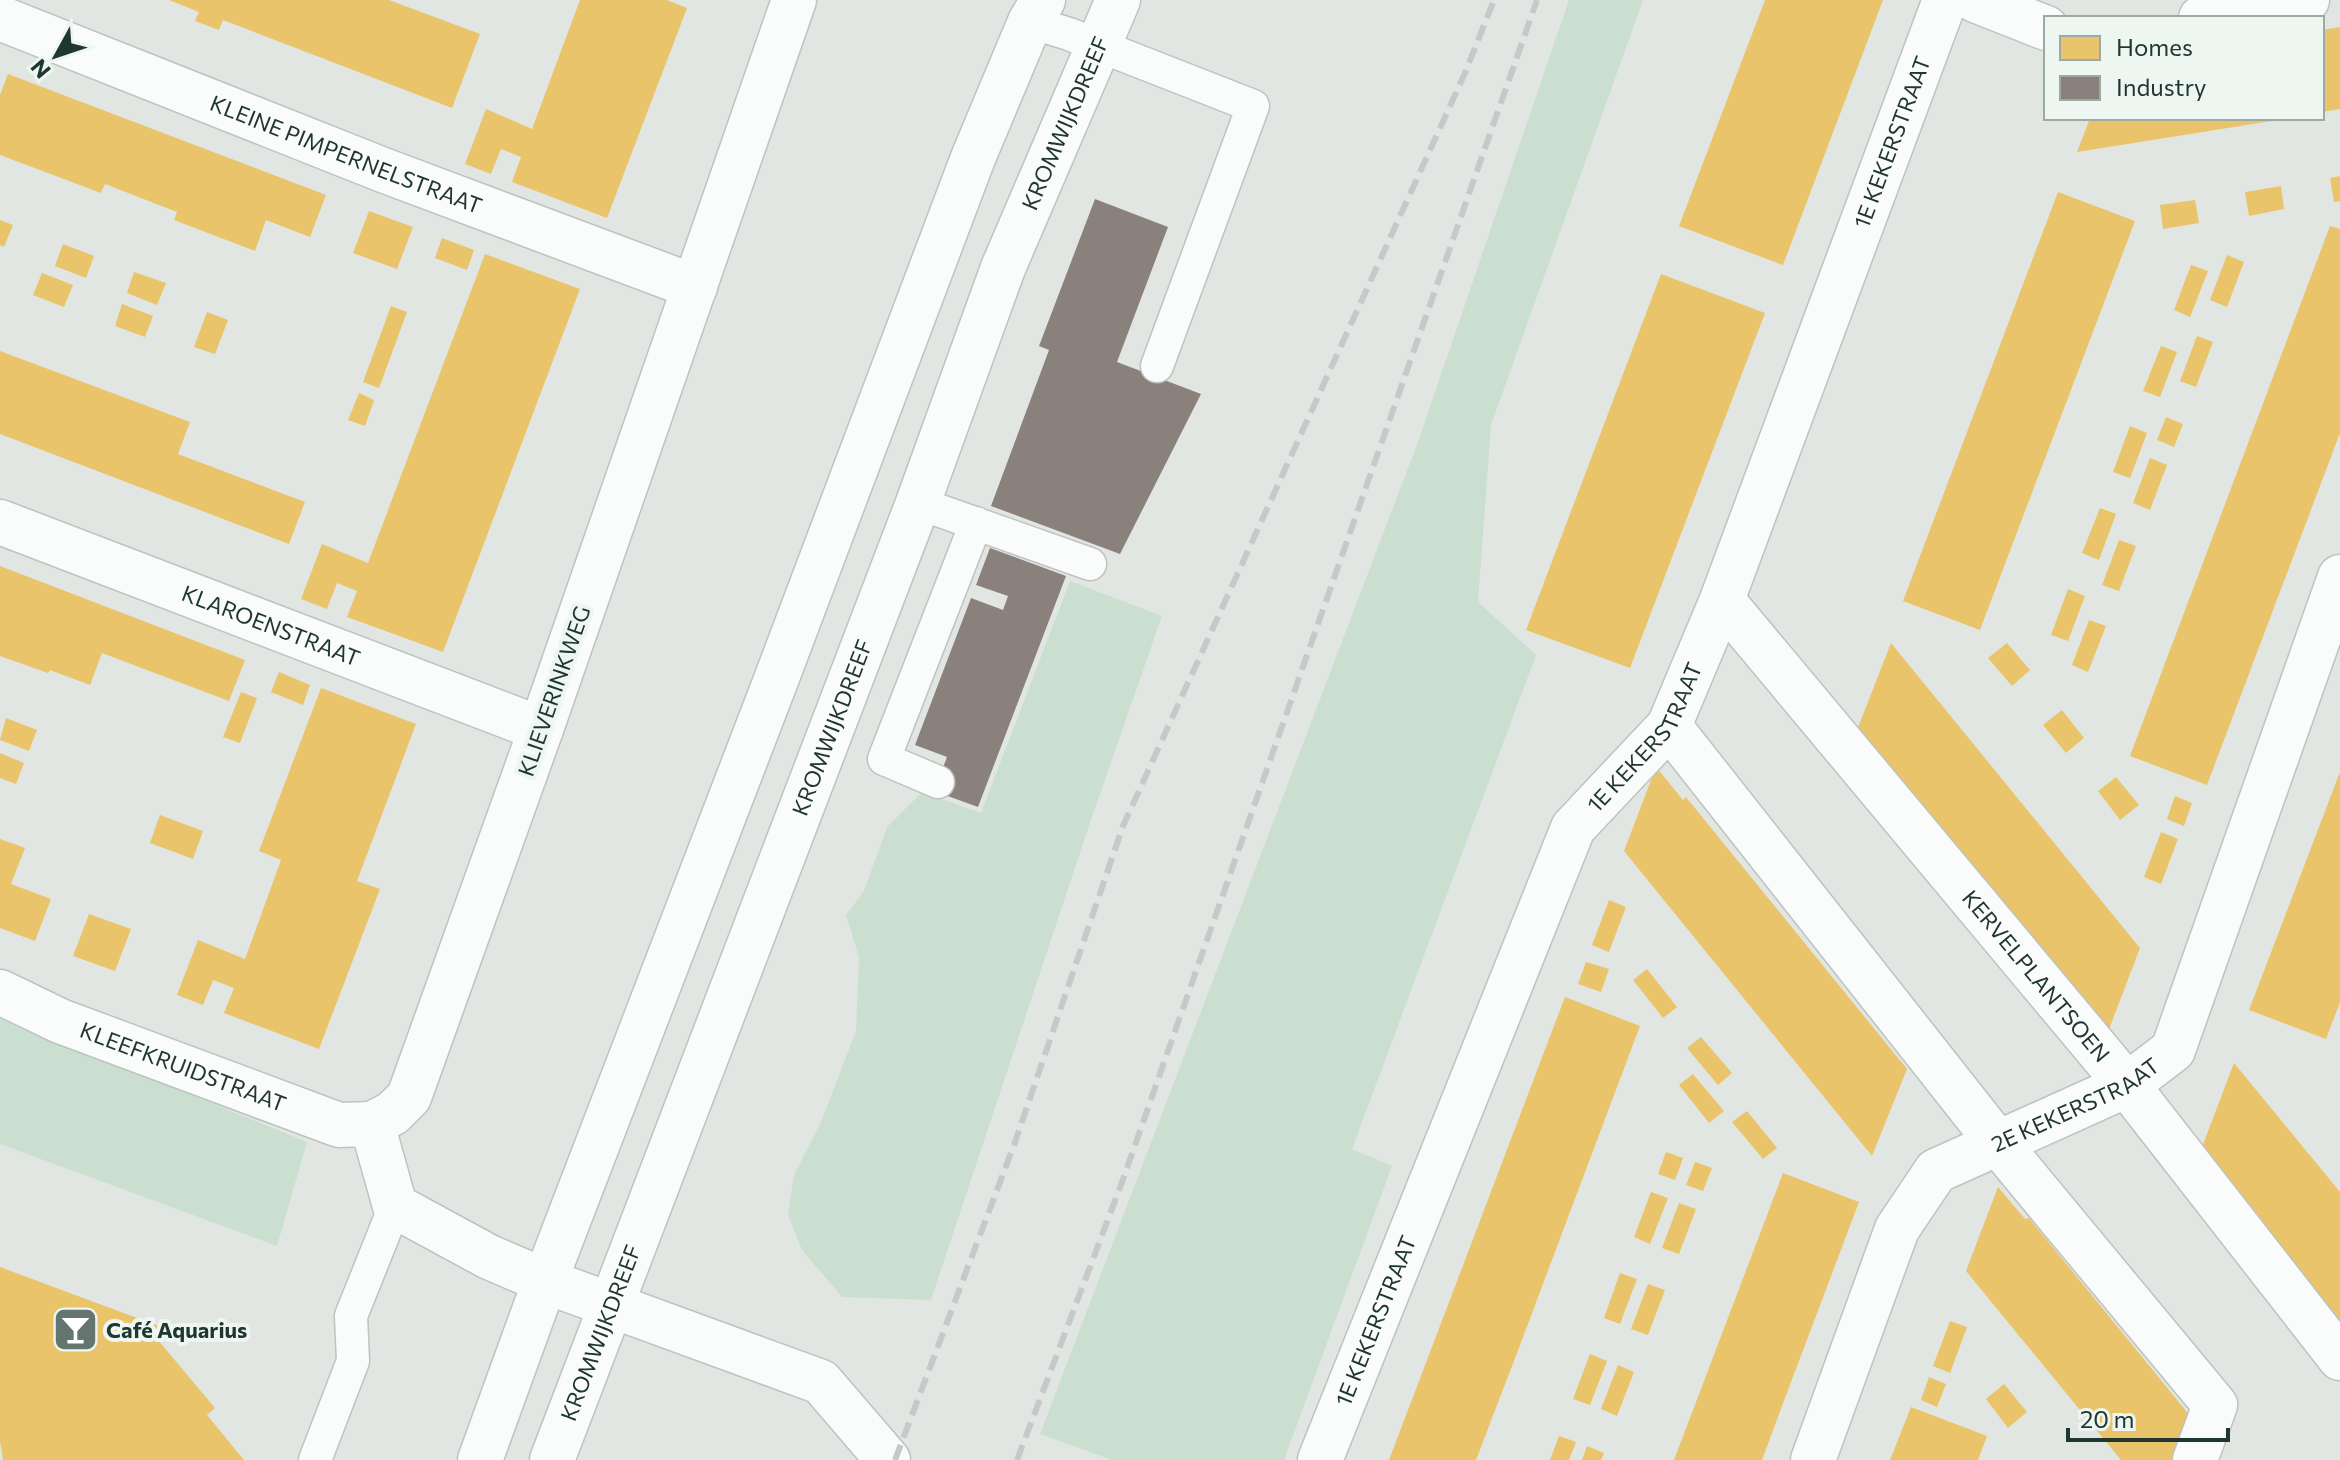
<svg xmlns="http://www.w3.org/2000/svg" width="2340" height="1460" font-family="Commissioner,sans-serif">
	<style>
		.green { fill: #cadfcf }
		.homes { fill: #e9c46a }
		.industry { fill: #8a817c }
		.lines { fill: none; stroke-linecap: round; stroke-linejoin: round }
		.service-casing { stroke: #bec3c0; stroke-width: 35 }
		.pedestrian-casing { stroke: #bec3c0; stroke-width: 47 }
		.minor-casing { stroke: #bec3c0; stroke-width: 47 }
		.secondary-casing { stroke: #bdc4c0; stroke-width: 47 }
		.service { stroke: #fafbfb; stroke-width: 32 }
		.pedestrian { stroke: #fafbfb; stroke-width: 44 }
		.minor { stroke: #fafbfb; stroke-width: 44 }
		.secondary { stroke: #fafbfb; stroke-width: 44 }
		.rail { stroke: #c5c9c8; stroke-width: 6; stroke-dasharray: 16 8; stroke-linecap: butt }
		.labels { text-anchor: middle; stroke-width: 8; stroke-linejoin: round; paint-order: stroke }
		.street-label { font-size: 22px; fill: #20372f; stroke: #eef6f1 }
		.poi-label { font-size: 22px; font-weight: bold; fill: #20372f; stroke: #eef6f1; text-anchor: start }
	</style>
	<rect width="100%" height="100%" fill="#e1e6e3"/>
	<path class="green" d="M 1569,0 L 1643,0 L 1491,425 L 1478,602 L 1536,655 L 1352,1149 L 1392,1166 L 1284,1460 L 1112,1460 L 1040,1434 L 1418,442 Z
		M 1070,581 L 1162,616 L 1094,811 L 931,1300 L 842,1297 L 802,1250 L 788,1215 L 794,1175 L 821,1122 L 856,1031 L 859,957 L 846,915 L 864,891 L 887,827 L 922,792 L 981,813 Z
		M 0,1017 L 307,1142 L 277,1246 L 0,1144 Z"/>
	<path class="homes" d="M 169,0 L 389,0 L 480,34 L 452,108 L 223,20 L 219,30 L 195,21 L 199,12 Z
		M 580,0 L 667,0 L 687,8 L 607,218 L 512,182 L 521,157 L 501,149 L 491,174 L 465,164 L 486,109 L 532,129 Z
		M 1765,0 L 1883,0 L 1783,265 L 1679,226 Z
		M 2340,27 L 2340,109 L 2322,112 L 2322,30 Z
		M 8,74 L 326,195 L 310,237 L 266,220 L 255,251 L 174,220 L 177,212 L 105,184 L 101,193 L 0,155 L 0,95 Z
		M 2090,118 L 2278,118 L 2278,120 L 2077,152 Z
		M 2340,176 L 2340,201 L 2334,202 L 2330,178 Z
		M 2281,186 L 2284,209 L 2249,216 L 2245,192 Z
		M 2058,192 L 2135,221 L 1980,630 L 1903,601 Z
		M 2195,200 L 2199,223 L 2163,229 L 2160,205 Z
		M 369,211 L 413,227 L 397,269 L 353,253 Z
		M 0,220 L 13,225 L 4,247 L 0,245 Z
		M 2330,226 L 2340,229 L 2340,433 L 2207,785 L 2130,756 Z
		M 442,238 L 474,250 L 467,270 L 435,258 Z
		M 63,244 L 94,256 L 86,278 L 55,266 Z
		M 485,254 L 580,289 L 443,652 L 347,617 L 357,591 L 337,583 L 327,609 L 301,599 L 322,544 L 368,563 Z
		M 2227,255 L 2244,262 L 2227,307 L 2210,300 Z
		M 2191,265 L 2208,271 L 2190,317 L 2174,310 Z
		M 134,272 L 166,283 L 157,305 L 127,293 Z
		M 42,273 L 73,285 L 64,307 L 33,295 Z
		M 1661,274 L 1765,313 L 1630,668 L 1526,630 Z
		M 122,304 L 153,316 L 145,337 L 115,326 Z
		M 391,306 L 407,312 L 379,388 L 363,382 Z
		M 207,312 L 228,320 L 215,354 L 194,347 Z
		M 2197,336 L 2213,342 L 2196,387 L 2180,381 Z
		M 2161,346 L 2177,352 L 2160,397 L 2143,391 Z
		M 0,351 L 190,422 L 178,454 L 305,502 L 289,544 L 0,434 Z
		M 359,393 L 374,400 L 365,426 L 348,420 Z
		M 2166,417 L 2183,424 L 2174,447 L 2157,440 Z
		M 2130,426 L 2147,433 L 2130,478 L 2113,472 Z
		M 2150,458 L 2167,465 L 2150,510 L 2133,503 Z
		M 2100,508 L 2116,514 L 2099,560 L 2082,553 Z
		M 2119,540 L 2136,546 L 2119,591 L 2102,585 Z
		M 0,566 L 245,660 L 229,701 L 102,653 L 90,685 L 50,670 L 48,673 L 0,656 Z
		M 2068,589 L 2085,596 L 2068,641 L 2051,635 Z
		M 2089,620 L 2106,626 L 2088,672 L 2072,665 Z
		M 1891,643 L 2140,948 L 2108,1032 L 1857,730 Z
		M 2007,643 L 2030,670 L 2012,686 L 1988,658 Z
		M 279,672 L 310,685 L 303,705 L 271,692 Z
		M 321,688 L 416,724 L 357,881 L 380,889 L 319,1049 L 224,1013 L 234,988 L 213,980 L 203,1005 L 177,995 L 198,940 L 245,959 L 281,860 L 259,851 Z
		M 241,692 L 257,698 L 240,743 L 223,737 Z
		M 2062,710 L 2084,738 L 2066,753 L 2043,725 Z
		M 6,718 L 37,730 L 29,751 L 0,740 Z
		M 0,753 L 24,763 L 16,784 L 0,778 Z
		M 1656,767 L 1683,800 L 1686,797 L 1907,1069 L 1872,1156 L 1624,851 Z
		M 2340,772 L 2340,1002 L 2326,1039 L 2249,1010 Z
		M 2116,777 L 2139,805 L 2120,820 L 2098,791 Z
		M 2175,796 L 2192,803 L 2184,826 L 2167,819 Z
		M 160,815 L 203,831 L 193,859 L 150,843 Z
		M 2161,832 L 2178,839 L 2161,884 L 2144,877 Z
		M 0,839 L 25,848 L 11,884 L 51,899 L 35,941 L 0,928 Z
		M 1609,900 L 1626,907 L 1609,952 L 1592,945 Z
		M 89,914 L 131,929 L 115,971 L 73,956 Z
		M 1586,962 L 1609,969 L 1601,992 L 1578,984 Z
		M 1647,969 L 1677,1007 L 1663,1018 L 1633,980 Z
		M 1565,997 L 1640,1026 L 1517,1353 L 1476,1460 L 1389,1460 Z
		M 1701,1037 L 1732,1073 L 1718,1085 L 1687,1048 Z
		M 2234,1063 L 2340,1192 L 2340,1323 L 2202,1147 Z
		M 1693,1074 L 1724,1111 L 1709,1123 L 1679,1085 Z
		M 1747,1111 L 1777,1148 L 1763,1159 L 1732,1122 Z
		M 1666,1152 L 1683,1158 L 1675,1180 L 1658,1174 Z
		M 1695,1162 L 1712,1168 L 1703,1191 L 1686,1185 Z
		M 1783,1173 L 1859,1202 L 1782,1406 L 1762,1460 L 1674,1460 Z
		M 1998,1187 L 2025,1219 L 2029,1218 L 2195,1422 L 2179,1460 L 2121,1460 L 1966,1271 Z
		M 1651,1192 L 1668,1198 L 1650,1244 L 1634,1237 Z
		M 1679,1203 L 1696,1209 L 1679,1254 L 1662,1248 Z
		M 0,1267 L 164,1328 L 167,1333 L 158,1340 L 215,1408 L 207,1415 L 244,1460 L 3,1460 L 0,1441 Z
		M 1620,1273 L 1637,1279 L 1620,1324 L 1604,1318 Z
		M 1648,1284 L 1665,1290 L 1648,1335 L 1631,1329 Z
		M 1950,1321 L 1967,1327 L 1950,1373 L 1933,1366 Z
		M 1590,1354 L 1607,1361 L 1590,1405 L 1573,1399 Z
		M 1618,1365 L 1634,1372 L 1617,1416 L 1601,1409 Z
		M 1929,1377 L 1946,1384 L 1937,1407 L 1921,1400 Z
		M 2004,1384 L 2027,1412 L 2008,1428 L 1986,1399 Z
		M 1911,1407 L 1987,1436 L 1978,1460 L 1890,1460 Z
		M 1559,1436 L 1576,1442 L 1569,1460 L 1550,1460 Z
		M 1587,1446 L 1604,1453 L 1601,1460 L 1582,1460 Z"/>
	<path class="industry" d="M 1095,199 L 1168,227 L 1117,362 L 1201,394 L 1120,554 L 991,506 L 1049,350 L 1039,346 Z
		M 990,548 L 1066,576 L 978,807 L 934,791 L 947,757 L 915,745 L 971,598 L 1003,610 L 1008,596 L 976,585 Z"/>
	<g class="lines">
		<defs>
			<path id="service" d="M 1030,22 L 1069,34 L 1253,106 L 1157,366
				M 918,503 L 1090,564
				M 938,782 L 884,759 L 976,523
				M 315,1460 L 353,1361 L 351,1316 L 395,1206"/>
			<g id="pedestrian">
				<path d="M 1975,0 L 2046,28"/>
				<path d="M 2201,18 L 2307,0"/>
				<path id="s1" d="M 1722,600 L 2127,1085 L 2340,1358"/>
				<path d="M 1669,726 L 1997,1142 L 2215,1405 L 2195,1460"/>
			</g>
			<g id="minor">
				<path d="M 794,0 L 541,729 L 409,1097 L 393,1113 L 372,1124 L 395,1206 L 489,1257 L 545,1281 L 821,1382 L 888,1460"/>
				<path id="s2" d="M 0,18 L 383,170 L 695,287"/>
				<path id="s3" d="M 0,522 L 541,729"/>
				<path id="s4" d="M 0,992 L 60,1021 L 339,1125 L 372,1124"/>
				<path id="s5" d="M 1320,1460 L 1573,828 L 1669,726 L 1722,600 L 1945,0"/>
				<path id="s6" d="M 1813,1460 L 1897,1229 L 1936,1171 L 2127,1085 L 2173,1050 L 2340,577"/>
			</g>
			<g id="secondary">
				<path d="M 480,1460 L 545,1281 L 776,680 L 973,158 L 1030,22 L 1043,0"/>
				<path id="s7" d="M 552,1460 L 918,503 L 1003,268 L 1118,0"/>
			</g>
		</defs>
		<use href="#service" class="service-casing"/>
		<use href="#pedestrian" class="pedestrian-casing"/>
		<use href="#minor" class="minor-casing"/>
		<use href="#secondary" class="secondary-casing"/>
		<use href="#service" class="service"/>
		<use href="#pedestrian" class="pedestrian"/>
		<use href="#minor" class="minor"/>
		<use href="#secondary" class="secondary"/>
		<path class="rail" d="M 895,1460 L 1014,1145 L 1123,826 L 1465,73 L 1494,0
			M 1017,1460 L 1121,1185 L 1537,0"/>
	</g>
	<defs>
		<symbol id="bar-square" viewBox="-11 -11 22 22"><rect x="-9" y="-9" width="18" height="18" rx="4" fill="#64746e" stroke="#eef6f1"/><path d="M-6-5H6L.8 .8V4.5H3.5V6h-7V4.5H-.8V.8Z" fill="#fff"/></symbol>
	</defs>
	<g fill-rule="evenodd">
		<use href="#bar-square" x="50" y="1304" width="51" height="51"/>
	</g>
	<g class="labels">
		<g class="street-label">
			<text dy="8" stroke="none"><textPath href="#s7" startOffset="1432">KROMWIJKDREEF</textPath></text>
			<text dy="8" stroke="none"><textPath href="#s5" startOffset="1446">1E KEKERSTRAAT</textPath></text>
			<text dy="8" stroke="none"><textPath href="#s2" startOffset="372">KLEINE PIMPERNELSTRAAT</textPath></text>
			<text dy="8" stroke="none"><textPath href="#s3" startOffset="290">KLAROENSTRAAT</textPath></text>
			<text transform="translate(554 691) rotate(-71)" y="8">KLIEVERINKWEG</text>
			<text dy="8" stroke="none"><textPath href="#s7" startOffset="784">KROMWIJKDREEF</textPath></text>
			<text dy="8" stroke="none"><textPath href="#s5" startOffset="798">1E KEKERSTRAAT</textPath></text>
			<text dy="8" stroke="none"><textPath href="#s1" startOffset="490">KERVELPLANTSOEN</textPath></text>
			<text dy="8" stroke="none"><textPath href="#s4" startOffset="198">KLEEFKRUIDSTRAAT</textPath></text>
			<text dy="8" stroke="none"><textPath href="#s6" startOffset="470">2E KEKERSTRAAT</textPath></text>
			<text dy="8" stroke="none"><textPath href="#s5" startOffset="150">1E KEKERSTRAAT</textPath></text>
			<text dy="8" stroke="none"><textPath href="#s7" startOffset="136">KROMWIJKDREEF</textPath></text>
		</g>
		<g class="poi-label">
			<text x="106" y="1338">Café Aquarius</text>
		</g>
	</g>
	<rect x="2044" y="16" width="280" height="104" fill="#eef6f1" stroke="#9caaa3" stroke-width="2"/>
	<rect x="2060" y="36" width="40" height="24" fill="#e9c46a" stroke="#9caaa3" stroke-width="2"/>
	<text x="2116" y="56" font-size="24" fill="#20372f">Homes</text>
	<rect x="2060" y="76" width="40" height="24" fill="#8a817c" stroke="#9caaa3" stroke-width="2"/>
	<text x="2116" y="96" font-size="24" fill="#20372f">Industry</text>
	<g transform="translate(56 56) rotate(230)" stroke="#eef6f1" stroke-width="6" paint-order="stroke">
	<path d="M0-6L14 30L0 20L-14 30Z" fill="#20372f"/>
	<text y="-12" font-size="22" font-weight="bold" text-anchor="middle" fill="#20372f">N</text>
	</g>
	<path d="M2068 1428v12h160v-12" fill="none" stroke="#20372f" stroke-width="4"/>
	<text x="2080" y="1428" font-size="24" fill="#20372f" stroke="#eef6f1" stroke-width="6" paint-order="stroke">20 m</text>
</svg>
